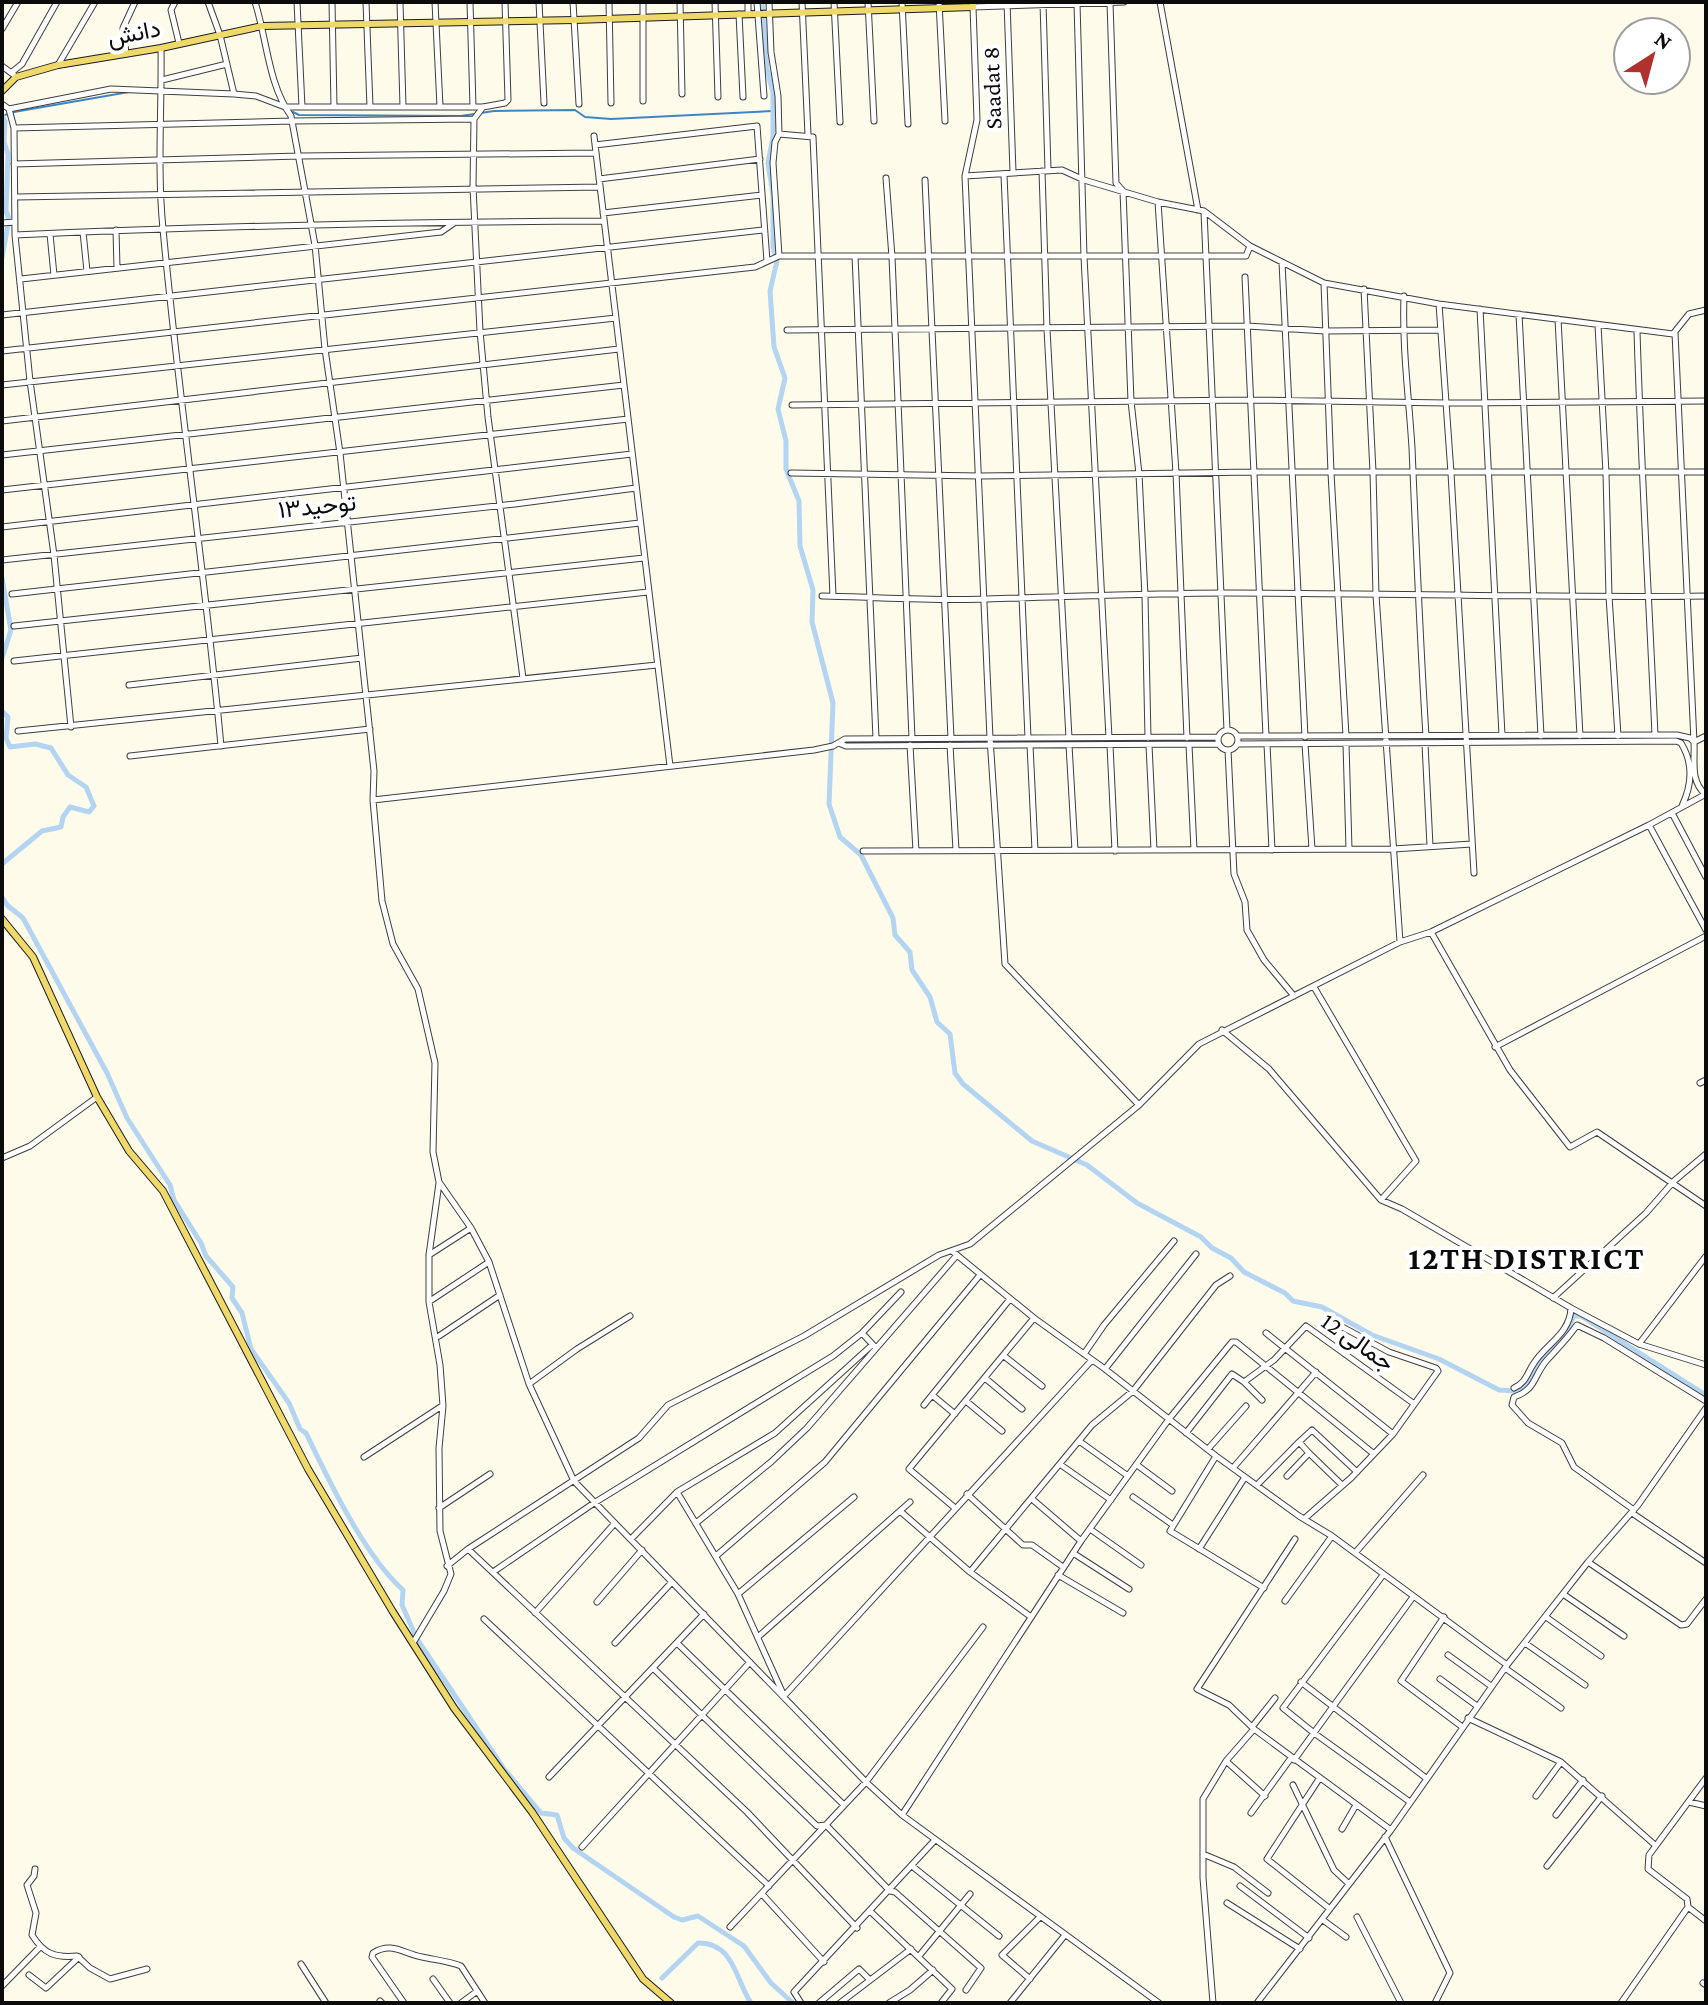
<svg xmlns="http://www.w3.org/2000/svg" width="1708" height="2005" font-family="'Crimson Pro',Vazirmatn,serif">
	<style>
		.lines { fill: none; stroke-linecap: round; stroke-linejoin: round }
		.stream { stroke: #3f85c3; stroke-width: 2 }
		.canal { stroke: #b3d5f1; stroke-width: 5 }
		.minor-casing { stroke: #3e3e3e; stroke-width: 7 }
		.major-casing { stroke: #1c1c1c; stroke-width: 8 }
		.minor { stroke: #fff; stroke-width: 5 }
		.major { stroke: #efd96a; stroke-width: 6 }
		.labels { text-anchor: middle; stroke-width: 8; stroke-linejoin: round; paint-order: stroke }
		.street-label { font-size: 24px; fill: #0b0b0b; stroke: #fff }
		.district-label { font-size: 32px; font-weight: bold; letter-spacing: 2px; fill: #0b0b0b; stroke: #fff }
	</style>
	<rect width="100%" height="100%" fill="#fefbeb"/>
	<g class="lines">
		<path class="stream" d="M 14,112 L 129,92
			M 293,112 L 299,115 L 461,116 L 494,111 L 575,110 L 585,117 L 611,119 L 772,111
			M 2,117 L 7,114"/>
		<path class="canal" d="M 762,2 L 767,69 L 773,92 L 773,137 L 768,163 L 773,195 L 773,247 L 777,261 L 770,291 L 774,347 L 785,378 L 778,409 L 786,441 L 786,469 L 799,501 L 800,546 L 813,590 L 812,622 L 833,703 L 829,804 L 840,837 L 861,855 L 893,918 L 895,935 L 910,952 L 912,970 L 930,997 L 937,1022 L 950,1034 L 955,1073 L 963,1084 L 1032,1141 L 1087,1165 L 1137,1203 L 1201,1237 L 1212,1248 L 1231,1258 L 1244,1272 L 1285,1293 L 1293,1301 L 1322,1307 L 1372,1335 L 1439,1359 L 1499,1390 L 1521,1391 L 1540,1361 L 1564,1337 L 1574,1316 L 1581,1316 L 1706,1395
			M 2,116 L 5,121 L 4,142 L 8,154 L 6,211 L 9,219 L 2,258
			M 2,578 L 11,630 L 2,658
			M 2,711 L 8,717 L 6,738 L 10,747 L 35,744 L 51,748 L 68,775 L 86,787 L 94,806 L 89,812 L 70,807 L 63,817 L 61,827 L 42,831 L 2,864
			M 2,897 L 7,905 L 23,918 L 107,1073 L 127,1118 L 170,1185 L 174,1200 L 201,1243 L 206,1256 L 233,1287 L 232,1298 L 242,1313 L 251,1349 L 289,1403 L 300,1429 L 306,1433 C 329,1481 364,1555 403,1590 L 402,1605 L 417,1639 L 504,1769 L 541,1813 L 557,1815 L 564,1838 L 573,1848 L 674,1917 L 682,1920 L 698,1916 L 744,1946 L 771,1983 L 793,2003
			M 662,1978 L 698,1943 C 734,1942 736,1981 751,2003"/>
		<defs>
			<path id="minor" d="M 175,2 L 171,10 L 179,43
				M 208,2 L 220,35 L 234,94
				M 255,2 C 267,39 268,84 291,116 L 315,245 L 325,349 L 340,453 L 374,771 L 373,800 L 382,901 L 393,944 L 418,989 L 435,1063 L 433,1152 L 439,1182 L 471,1228 L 489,1262 L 529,1384 L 574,1481 L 866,1782 L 902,1815 L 1159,2003
				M 297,2 L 302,107
				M 332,2 L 334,107
				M 366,2 L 370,107
				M 400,2 L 403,107
				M 435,2 L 440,107
				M 470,2 L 473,107
				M 539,2 L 544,103
				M 573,2 L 579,104
				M 609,2 L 611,103
				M 680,2 L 682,94
				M 715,2 L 718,97
				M 748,2 L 748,13
				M 757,2 L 764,96
				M 769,2 L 771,52 L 778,96 L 779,134 L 775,142 L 773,163 L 779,256
				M 802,2 L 808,135
				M 834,2 L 840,122
				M 868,2 L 874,121
				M 902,2 L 908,124
				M 939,2 L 945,121
				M 1007,2 L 1013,172
				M 1124,2 L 973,7 L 977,120 L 965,176 L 990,738 L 1005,964 L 1139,1105
				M 1160,2 L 1198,210
				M 1043,3 L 1048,170
				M 1077,3 L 1084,257 L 1109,738
				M 1110,3 L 1116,183 L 1123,191 L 1131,401 L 1139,474 L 1145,596 L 1148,738
				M 739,14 L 743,97
				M 2,29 L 18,2
				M 161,48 C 162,108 157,168 163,229 C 179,402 205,573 221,746
				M 126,53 L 123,28 L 135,2
				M 58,65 L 95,2
				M 2,66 L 14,75
				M 12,72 L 22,64 L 57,2
				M 162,80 L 227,64
				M 643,101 L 643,2
				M 2,104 L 9,109 L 14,128 L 15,235 L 30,381 L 54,555 L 71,727
				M 483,107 L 474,119 L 473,187 L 480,331 L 488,417 L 523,678
				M 9,109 L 111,89 L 234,94 L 256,96 L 285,107 L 483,107 L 505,103 L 508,100 L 505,2
				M 14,128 L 292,121 L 474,119
				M 779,134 L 813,137 L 833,596
				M 594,136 L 670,766
				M 595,145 L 757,126 L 767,261
				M 14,164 L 300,156 L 596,153
				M 1042,171 L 1047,329 L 1069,738
				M 1004,175 L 1028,738
				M 965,176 L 1062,170 L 1084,180 L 1158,202 L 1204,211 L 1250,246 L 1324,283 L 1439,304 L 1673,334 L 1689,314 L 1706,310
				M 886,178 L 892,257 L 912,738
				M 599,179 L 760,159
				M 925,180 L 951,738
				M 15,197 L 600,187
				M 1158,202 L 1176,473 L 1187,738
				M 1204,212 L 1227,730
				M 603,213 L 762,195
				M 2,223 L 15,222
				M 116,230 L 117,268
				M 83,232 L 87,271
				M 50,234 L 54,275
				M 15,235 C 211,226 408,222 604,221
				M 855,256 L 876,738
				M 1282,262 L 1305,737
				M 1245,277 L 1266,736
				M 21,279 L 441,232 L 454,223
				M 1324,283 L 1331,473 L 1346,736
				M 1364,289 L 1373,472 L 1376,595 L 1400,942
				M 1404,296 C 1402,347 1409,398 1412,448 C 1416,544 1420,640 1426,736
				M 1439,304 L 1451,473 L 1474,873
				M 1480,309 L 1502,735
				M 1519,314 L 1541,736
				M 2,315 L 763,230
				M 1558,319 L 1580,736
				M 1598,325 L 1606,473 L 1609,596 L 1618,736
				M 787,330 L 1247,326 L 1325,331 L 1441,330
				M 1637,331 C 1641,466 1649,600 1655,735
				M 1675,333 L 1694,742 L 1706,736
				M 2,351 L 755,267 L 779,256 L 1246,256 L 1250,246
				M 2,385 L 616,318
				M 792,405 L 1250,400 L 1446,403 L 1706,401
				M 2,421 L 619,349
				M 2,455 L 624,385
				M 791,473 L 980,476 L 1253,472 L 1706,472
				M 2,490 L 628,419
				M 2,527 L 632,454
				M 2,560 L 515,504 L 636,488
				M 12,594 L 640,523
				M 822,596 C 876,597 932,601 986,599 C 1066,597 1147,593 1228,593 C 1387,593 1546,598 1706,596
				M 14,626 L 644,558
				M 14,661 L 648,592
				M 129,685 L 362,658
				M1218 740a10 10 0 1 1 20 0a10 10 0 1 1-20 0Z
				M 18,731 L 657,665
				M 1237,736 L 1677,735 L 1690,738 L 1694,742 C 1695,762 1690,780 1705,794
				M 841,744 L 846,746 L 1219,744
				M 1237,744 L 1676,741 L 1681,743 C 1694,764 1692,785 1682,806
				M 1267,744 L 1272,850
				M 1305,744 L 1312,849
				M 1346,744 L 1349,849
				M 1425,744 L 1430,846
				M 910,745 L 916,851
				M 950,745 L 956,850
				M 1030,745 L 1035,850
				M 1069,745 L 1075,850
				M 1110,745 L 1115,851
				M 1149,745 L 1154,850
				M 1189,745 L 1194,850
				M 1228,750 L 1234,874 L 1245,902 L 1247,930 L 1264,960 L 1294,996
				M 130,756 L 370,729
				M 373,800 L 814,750 L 833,746 L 845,739 L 1218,737
				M 1672,813 L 1706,877
				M 1649,825 L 1706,930
				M 863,851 L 1393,849 L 1472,844
				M 1431,932 L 1510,1070 L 1570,1147 L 1597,1132 L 1706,1206
				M 1314,987 L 1416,1161 L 1381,1200
				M 1222,1030 L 1269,1069 L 1381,1200 L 1402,1209 L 1571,1308 L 1639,1344 L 1706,1365
				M 1495,1047 L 1706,936
				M 1700,1083 L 1706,1080
				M 2,1158 L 30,1146 L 97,1097
				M 952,1251 L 1034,1318 L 1105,1369 L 1216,1456 L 1299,1516 L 1332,1536 L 1507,1665
				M 429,1255 L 471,1228
				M 1553,1298 L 1646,1213 L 1674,1181 L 1706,1154
				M 430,1301 L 489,1262
				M 862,1333 L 875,1347
				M 1266,1333 L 1393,1434
				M 439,1336 L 500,1295
				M 1639,1344 L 1706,1256
				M 1084,1354 L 1104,1325 L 1174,1241
				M 1004,1356 L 1042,1386
				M 1105,1369 L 1196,1254
				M 985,1378 L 1022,1409
				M 1244,1382 L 1274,1360 L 1306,1326 L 1413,1403
				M 529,1384 L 577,1349 L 630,1316
				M 1514,1388 C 1526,1383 1527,1373 1534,1363 C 1546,1344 1570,1334 1571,1308
				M 932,1395 L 955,1414
				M 966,1401 L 1002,1431
				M 924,1405 L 1010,1299
				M 1186,1433 L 1232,1374 L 1244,1382 L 1262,1400
				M 1079,1441 L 1128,1476
				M 1299,1442 L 1312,1430 L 1357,1472
				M 1208,1449 L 1246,1406
				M 1216,1456 L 1170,1531 L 1264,1588
				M 364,1457 L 442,1406
				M 1061,1465 L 1111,1500
				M 1137,1465 L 1172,1491
				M 1233,1468 L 1316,1372
				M 1287,1476 L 1309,1453 L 1342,1485
				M 1257,1485 L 1299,1442 L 1309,1453
				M 677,1492 L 738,1594 L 784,1696 L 1092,1360
				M 967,1494 L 1023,1545 L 1032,1545 L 1063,1567
				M 1133,1497 L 1173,1525
				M 1032,1499 L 1081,1541
				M 439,1508 L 490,1474
				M 955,1508 L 909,1469 L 1034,1318
				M 1634,1510 L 1574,1467 L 1562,1443 L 1528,1423 L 1512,1405 L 1514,1397 C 1537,1389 1533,1376 1547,1360 C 1558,1348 1568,1338 1577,1325 L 1604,1338 L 1706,1401
				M 900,1511 L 970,1572 L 1031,1617
				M 1632,1513 L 1706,1563
				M 1304,1519 L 1351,1478 L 1393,1434 L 1438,1371 L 1436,1368 L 1389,1352 L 1333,1322
				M 696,1523 L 771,1462 L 807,1428 L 957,1255
				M 1090,1529 L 1141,1565
				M 631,1539 L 677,1492 L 775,1433 L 872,1345
				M 1295,1539 L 1197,1689 L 1229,1705 L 1254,1729 L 1391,1830
				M 468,1549 L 747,1812 L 857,1928
				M 1199,1549 L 1245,1477
				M 1073,1553 L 1129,1589
				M 1355,1553 L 1423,1475
				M 716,1556 L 825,1462 L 980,1275
				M 1588,1562 L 1681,1625 L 1687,1624 L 1706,1599
				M 447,1566 L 468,1549 L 639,1438 L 668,1405 L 804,1336 L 939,1255 L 970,1244 L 1139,1105 L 1199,1044 L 1400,942 L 1431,932 L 1649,825 L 1706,794
				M 493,1572 L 594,1503 L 833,1356 L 862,1333 L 901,1292
				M 970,1572 L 1092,1425 L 1133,1391 L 1216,1285 L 1230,1276
				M 1058,1575 L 1123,1613
				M 1383,1575 L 1283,1708 L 1314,1733 L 1410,1802
				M 738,1594 L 854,1497
				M 1563,1594 L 1624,1636
				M 1285,1601 L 1332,1536
				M 597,1602 L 642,1550
				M 535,1613 L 615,1523
				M 1444,1617 L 1401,1681 L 1461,1726
				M 1546,1617 L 1601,1656
				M 484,1619 L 769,1886
				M 758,1637 L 910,1502
				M 413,1643 L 444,1591 L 451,1574 L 440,1531 L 439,1448 L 443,1406 L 440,1365 L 429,1302 L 429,1255 L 439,1183
				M 615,1643 L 672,1582
				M 677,1643 L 844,1805
				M 1525,1643 L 1585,1685
				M 1448,1655 L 1491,1686
				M 653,1668 L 817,1826 L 826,1825 L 890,1891 L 895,1892 L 981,1968 L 966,1990
				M 1505,1668 L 1561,1708
				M 1440,1679 L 1477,1706
				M 1301,1682 L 1426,1778
				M 1468,1718 L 1561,1762 L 1655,1845
				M 1252,1727 L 1275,1698
				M 1294,1760 L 1413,1597
				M 1226,1761 L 1265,1796
				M 549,1777 L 704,1614
				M 1319,1779 L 1267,1859 L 1330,1909
				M 1293,1785 L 1334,1870 L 1349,1884
				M 1536,1796 L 1561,1762
				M 1689,1802 L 1706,1806
				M 1251,1813 L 1291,1758
				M 902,1815 L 1081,1541 L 1169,1419 L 1232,1342 L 1236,1342 L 1374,1454
				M 1556,1815 L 1583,1780
				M 1342,1829 L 1356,1805
				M 1385,1837 L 1450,1973 L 1435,2003
				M 582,1847 L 750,1662
				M 1203,1854 L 1234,1867 L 1268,1893
				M 912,1866 L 999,1936
				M 1547,1866 L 1602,1796
				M 35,1869 L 34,1876 L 27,1885 L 36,1913 L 32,1935 C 44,1954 55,1958 77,1956 L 90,1968 L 110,1979 L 147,1969
				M 1240,1886 L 1309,1938
				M 762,1894 L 824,1962
				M 1227,1903 L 1300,1949
				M 1688,1907 L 1706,1921
				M 871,1912 L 952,1989 L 941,2003
				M 1357,1917 L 1401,2003
				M 1323,1920 L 1346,1937
				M 730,1927 L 866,1782 L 983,1627
				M 919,1956 L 970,1894
				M 301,1964 L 326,2003
				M 29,1975 L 46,1988 L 79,1957
				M 433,1979 L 450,2003
				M 1030,1979 L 1002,1955 L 1040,1917
				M 1703,1983 L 1706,1985
				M 2,1986 L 40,1947
				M 380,2001 L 382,2003
				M 404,2003 L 372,1957 L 373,1953 C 392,1941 404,1954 422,1957 C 436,1960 448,1961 461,1966 L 485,2003
				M 461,2003 L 476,1992
				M 801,2003 L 794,1992 L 934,1841
				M 819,2003 L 859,1969 L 870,1980
				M 840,2003 L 911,1949
				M 889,2003 L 910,1990 L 933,1970
				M 1010,2003 L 1065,1935
				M 1213,2003 L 1203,1878 L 1203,1799 L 1226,1761 L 1254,1729
				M 1257,2003 L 1391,1830 L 1507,1665 L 1588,1562 L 1638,1505 L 1706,1408
				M 1621,2003 L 1688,1907 L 1687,1899 L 1648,1869 L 1649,1855 L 1706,1778"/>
			<path id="major" d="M 2,91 L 16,77 L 58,65 L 161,48 L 262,26 L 574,20 L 973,7 L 973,2
				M 2,919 L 33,957 L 97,1097 L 129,1151 L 163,1191 L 308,1469 L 393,1612 L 454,1708 L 532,1812 L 643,1979 L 671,2003"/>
		</defs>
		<use href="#minor" class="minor-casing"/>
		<use href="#major" class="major-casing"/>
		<use href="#minor" class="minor"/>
		<use href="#major" class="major"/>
	</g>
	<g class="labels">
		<g class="street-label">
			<text transform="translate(134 33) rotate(-11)" y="8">دانش</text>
			<text transform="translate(992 88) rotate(-92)" y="8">Saadat 8</text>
			<text transform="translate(317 506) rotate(-6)" y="8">توحید۱۳</text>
			<text transform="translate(1358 1342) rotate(35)" y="8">جمالی 12</text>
		</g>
		<g class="district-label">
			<text x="1527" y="1269">12TH DISTRICT</text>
		</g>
	</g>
	<rect width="1708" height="2005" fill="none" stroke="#0b0b0b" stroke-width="8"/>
	<g transform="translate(1652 56) rotate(36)"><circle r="38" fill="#ffffff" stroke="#9d9d9d" stroke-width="2"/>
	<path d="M0-6L14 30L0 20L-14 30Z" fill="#b1312e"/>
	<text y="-12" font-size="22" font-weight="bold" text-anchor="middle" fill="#0b0b0b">N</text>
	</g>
</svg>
